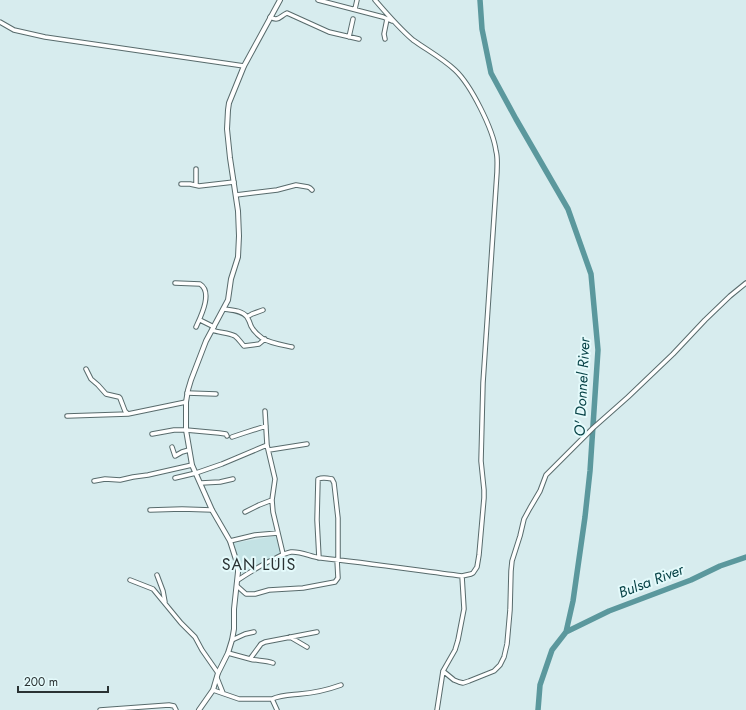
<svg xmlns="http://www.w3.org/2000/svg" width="746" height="710" font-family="Jost,sans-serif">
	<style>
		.built { fill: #c3e2e4 }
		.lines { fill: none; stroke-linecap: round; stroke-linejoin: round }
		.river { stroke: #5b989d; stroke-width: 5.5 }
		.minor-casing { stroke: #586b6c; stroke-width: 5.5 }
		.tertiary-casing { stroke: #586b6c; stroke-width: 6 }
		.minor { stroke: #fff; stroke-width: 3.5 }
		.tertiary { stroke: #fff; stroke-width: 4 }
		.labels { text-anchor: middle; stroke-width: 4; stroke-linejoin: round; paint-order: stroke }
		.water-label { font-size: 15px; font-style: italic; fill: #094448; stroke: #e4fafb }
		.quarter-label { font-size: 16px; letter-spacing: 1px; fill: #2a3233; stroke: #e4fafb }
	</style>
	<rect width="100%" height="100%" fill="#d7ecee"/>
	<path class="built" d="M 276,536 L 282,554 L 242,574 L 234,543 Z"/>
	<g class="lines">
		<path class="river" d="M 480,0 L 482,29 L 491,73 L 516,119 L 568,209 L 591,274 L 598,350 L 590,471 L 585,517 L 573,601 L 566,632 L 552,650 L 540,685 L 538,710
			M 566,632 L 609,611 L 691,580 L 720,566 L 746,557"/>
		<defs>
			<path id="minor" d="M 318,0 L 383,17 L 392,21
				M 355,9 L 357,0
				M 270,17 C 279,22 280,16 287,13 L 329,32 L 359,39
				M 0,22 L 14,30 L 45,37 L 244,66
				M 349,37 L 353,19
				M 385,39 L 384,34 L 387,19
				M 181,184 L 190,184 L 199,186 L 234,182
				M 196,185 L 196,169
				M 236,195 L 277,190 L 296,185 L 308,187 L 310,188 L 312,190
				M 175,283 L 200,284 C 213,292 201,316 196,327
				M 224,309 C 231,310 242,310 247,317 C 249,320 250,323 251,326 C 253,330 258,335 262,338 C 269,343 283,345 292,347
				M 247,317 L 252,314 L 263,310
				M 200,320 L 214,327
				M 212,330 C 219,333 228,332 235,336 C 239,339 241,343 244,346 L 259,344 L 265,339
				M 86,369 L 91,379 L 98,385 L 106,394 L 119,397 L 120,398 L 125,411 L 128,414 L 186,402
				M 187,393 L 216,394
				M 265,411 L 267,445 L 275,479 L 272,500 L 273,512 L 283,554
				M 67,416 L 128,414
				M 152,434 L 174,430 L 186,430 L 219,433 L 226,434 L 227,436
				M 232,437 L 244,433 L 266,426
				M 172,447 L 175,456 L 182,452 L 189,450
				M 269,450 L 307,444
				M 175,478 L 196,473 L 222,464 L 267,445
				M 94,481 L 105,479 L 120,480 L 133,477 L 148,475 L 192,465
				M 201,483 L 220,482 L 233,479
				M 150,510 L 182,509 L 212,510
				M 245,512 L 259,505 L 272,500
				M 230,541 L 255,535 L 278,533
				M 319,558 L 317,520 L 318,479 C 323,477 327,478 332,479 L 334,483 L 338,518 L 338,559
				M 157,575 L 163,591 L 165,602
				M 130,580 L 153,589 L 181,623 L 195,637 L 202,650 L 218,673
				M 238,580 C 250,572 261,565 274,559 C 280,556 285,553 291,552 C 301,551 311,557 321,558 C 368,563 415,570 462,576 L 471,574 L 473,573 L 477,567 L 479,555 L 484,498 L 484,490 L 481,461 L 483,383 L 497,172 C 497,165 498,158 496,151 C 493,129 471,85 455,70 C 442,58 427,50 413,40 C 399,28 387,14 375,0
				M 237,586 L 246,594 L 255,594 L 269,590 L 303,588 L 335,582 L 338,578 L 337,559
				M 290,637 L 307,647
				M 232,640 L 245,634 L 254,632
				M 228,653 L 250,659 L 261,644 L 265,642 L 317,632
				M 250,659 C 257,661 265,660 273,663
				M 443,671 L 454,680 L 459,682 L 463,683 L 469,681 L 494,671 L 500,665 L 504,657 L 507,644 L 510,610 L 511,571 L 512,561 L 520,536 L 524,519 L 530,508 L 540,491 L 546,475 L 593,428 L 628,397 L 673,354 L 705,320 L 730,296 L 746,283
				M 217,678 L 223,693
				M 213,690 L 239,699 L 272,699 L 277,710
				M 272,699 C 281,695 291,695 300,694 C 314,693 327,690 341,685
				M 100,710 L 169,705 L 174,706 L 176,710
				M 437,710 L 443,671 L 455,650 L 458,640 L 464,609 L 462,576"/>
			<path id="tertiary" d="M 199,710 L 213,690 L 218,673 L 228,653 L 232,640 L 234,629 L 234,609 L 238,572 L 238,566 L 230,541 L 212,510 L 192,465 L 186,430 L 186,402 L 188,390 L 191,380 L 206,341 L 228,300 L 231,279 L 238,257 L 239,236 L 238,211 L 230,158 L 227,129 L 228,110 L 229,103 L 244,66 L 280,0"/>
		</defs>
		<use href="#minor" class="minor-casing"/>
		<use href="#tertiary" class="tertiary-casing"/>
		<use href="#minor" class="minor"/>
		<use href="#tertiary" class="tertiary"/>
	</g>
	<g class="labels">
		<g class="water-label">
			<text transform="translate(582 387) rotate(-87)" y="5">O' Donnel River</text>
			<text transform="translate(651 581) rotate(-21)" y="5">Bulsa River</text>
		</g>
		<g class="quarter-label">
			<text x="259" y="570">SAN LUIS</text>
		</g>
	</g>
	<path d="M18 686v6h90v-6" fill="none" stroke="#2a3233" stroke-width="2"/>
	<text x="24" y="686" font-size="12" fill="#2a3233" stroke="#e4fafb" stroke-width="3" paint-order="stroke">200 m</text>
</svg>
